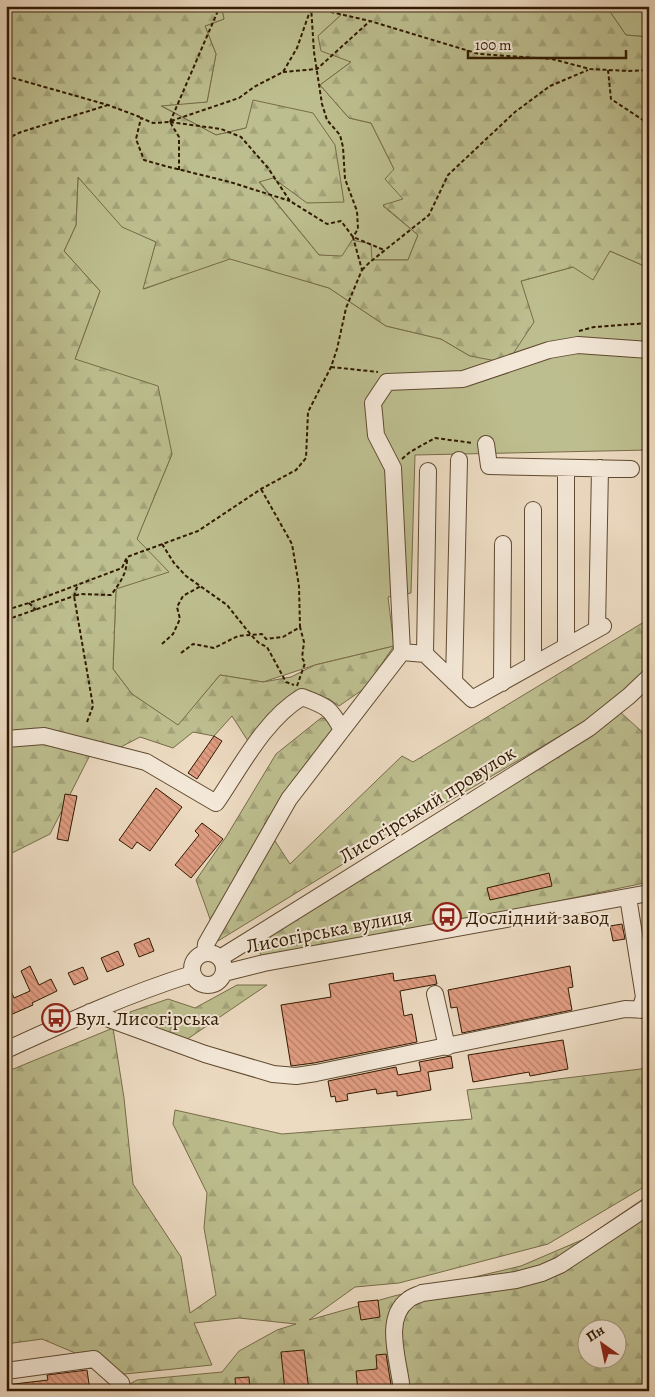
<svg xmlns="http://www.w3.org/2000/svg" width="655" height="1397" font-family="Alegreya,serif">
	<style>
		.grass { fill: #bdbe8f; stroke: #776c48 }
		.forest { fill: url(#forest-firs); stroke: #776c48; fill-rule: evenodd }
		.building { fill: url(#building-back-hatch); stroke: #311a00 }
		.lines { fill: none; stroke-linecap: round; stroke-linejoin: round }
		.minor-casing { stroke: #604a30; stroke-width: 18 }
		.path { stroke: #311a00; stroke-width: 2; stroke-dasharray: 4 2.5; stroke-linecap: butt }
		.minor { stroke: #f3e7d7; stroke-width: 16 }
		.labels { text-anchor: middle; stroke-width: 4; stroke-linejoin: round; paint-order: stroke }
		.street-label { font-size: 20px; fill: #311a00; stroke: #f3e7d7 }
		.poi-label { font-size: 20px; fill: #311a00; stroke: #f3e7d7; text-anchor: start }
	</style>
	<defs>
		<pattern id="forest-firs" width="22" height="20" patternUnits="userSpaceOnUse" patternTransform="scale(1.25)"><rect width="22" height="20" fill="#bdbe8f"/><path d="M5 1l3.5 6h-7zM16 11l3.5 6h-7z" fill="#a3a37a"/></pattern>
		<pattern id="building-back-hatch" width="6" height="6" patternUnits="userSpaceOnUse" patternTransform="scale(1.25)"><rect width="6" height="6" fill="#e09c81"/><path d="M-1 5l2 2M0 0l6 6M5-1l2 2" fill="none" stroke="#b67e67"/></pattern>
	</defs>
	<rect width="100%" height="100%" fill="#ecdac1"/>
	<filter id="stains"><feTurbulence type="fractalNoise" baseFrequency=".004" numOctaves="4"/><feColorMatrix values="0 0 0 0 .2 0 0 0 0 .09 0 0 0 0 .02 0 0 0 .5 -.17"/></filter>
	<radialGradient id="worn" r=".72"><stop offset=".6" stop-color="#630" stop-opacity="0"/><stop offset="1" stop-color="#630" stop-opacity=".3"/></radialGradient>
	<path class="grass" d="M 221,6 L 330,6 L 341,15 L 318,36 L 351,62 L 320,85 L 349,118 L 371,123 L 394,169 L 403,199 L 383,206 L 418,235 L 408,260 L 371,260 L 319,255 L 259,181 L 273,178 L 308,203 L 246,128 L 216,135 L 160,105 L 207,102 L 216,54 L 205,26 L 224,19 Z
		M 606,6 L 649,6 L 649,37 L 626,35 Z
		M 78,177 L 122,226 L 156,242 L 144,289 L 230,258 L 329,288 L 386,326 L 441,339 L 470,356 L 521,281 L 573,267 L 610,251 L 649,268 L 649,450 L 415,455 L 411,593 L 388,597 L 394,646 L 315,665 L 263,682 L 220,675 L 178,726 L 132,694 L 113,669 L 116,589 L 172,454 L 75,359 L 100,291 L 64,251 L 76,225 Z"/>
	<path class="forest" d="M 6,6 L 221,6 L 224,19 L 205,26 L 216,54 L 207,102 L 161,106 L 216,135 L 246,128 L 253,100 L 313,113 L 335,145 L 344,202 L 307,203 L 273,178 L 259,182 L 319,255 L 342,256 L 352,240 L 371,244 L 372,260 L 408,260 L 418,235 L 383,205 L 403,199 L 385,179 L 394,169 L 371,123 L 349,118 L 320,85 L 351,62 L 321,51 L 318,36 L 341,15 L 330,6 L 606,6 L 626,35 L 649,37 L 649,268 L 610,251 L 593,280 L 573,267 L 521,281 L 534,322 L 507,363 L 470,356 L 441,339 L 386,326 L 329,288 L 230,259 L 143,289 L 156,242 L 122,227 L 78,177 L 76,225 L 64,251 L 100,291 L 75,359 L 158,386 L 172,454 L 137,539 L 169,572 L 116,589 L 113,669 L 132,694 L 178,725 L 220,675 L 263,682 L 291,677 L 315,665 L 394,646 L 365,688 L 339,706 L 329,699 L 304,692 L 248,741 L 232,716 L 214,736 L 193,732 L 173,748 L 140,737 L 119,748 L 90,755 L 50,834 L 6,856 Z
		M 649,614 L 649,668 L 596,715 L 374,845 L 218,941 L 196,880 L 226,837 L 276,754 L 321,718 L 356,721 L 264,824 L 290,864 L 402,756 L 413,762 L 644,622 Z
		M 620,712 L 649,738 L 649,882 L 264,963 L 255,940 Z
		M 237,985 L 267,985 L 186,1040 L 130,1023 L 130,1012 L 168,999 L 195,1008 Z
		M 113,1028 L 124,1098 L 133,1184 L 181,1257 L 190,1313 L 216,1295 L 204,1228 L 207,1193 L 173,1124 L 175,1110 L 282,1134 L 472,1119 L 467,1090 L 649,1068 L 649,1184 L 548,1244 L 399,1283 L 355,1287 L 309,1320 L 394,1296 L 521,1266 L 584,1239 L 649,1195 L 649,1391 L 116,1391 L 137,1380 L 222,1372 L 239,1351 L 277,1330 L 296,1324 L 239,1318 L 194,1323 L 212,1365 L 125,1374 L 42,1339 L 6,1344 L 6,1072 ZM 588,1330 L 618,1330 L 618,1360 L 588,1360 Z"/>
	<path class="building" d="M 214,736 L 222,741 L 197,779 L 188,773 Z
		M 156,788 L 182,807 L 150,851 L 137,842 L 132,849 L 119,840 Z
		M 65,794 L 77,796 L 68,841 L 57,839 Z
		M 202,823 L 223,839 L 191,878 L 175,865 L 199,835 L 195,831 Z
		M 549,873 L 552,886 L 490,900 L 487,888 Z
		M 622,924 L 625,939 L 613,941 L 610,926 Z
		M 149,938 L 154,951 L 139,957 L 134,944 Z
		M 118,951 L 124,965 L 107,972 L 101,958 Z
		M 30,966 L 39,985 L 51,979 L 57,991 L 32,1003 L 33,1005 L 8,1016 L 6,1011 L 6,979 L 14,998 L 30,991 L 21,971 Z
		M 570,966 L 573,987 L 568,988 L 572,1010 L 462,1033 L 457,1007 L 451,1008 L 448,990 Z
		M 83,967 L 88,979 L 74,985 L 68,973 Z
		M 393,973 L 394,981 L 435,975 L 437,984 L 400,991 L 404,1016 L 412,1014 L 417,1042 L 314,1063 L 291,1066 L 281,1005 L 331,997 L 329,984 Z
		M 563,1040 L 568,1069 L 530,1076 L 529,1072 L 473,1082 L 468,1055 Z
		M 451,1056 L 453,1068 L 428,1072 L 431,1090 L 397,1096 L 397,1091 L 377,1094 L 376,1089 L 347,1094 L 348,1100 L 336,1102 L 335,1096 L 331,1097 L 328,1081 L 396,1067 L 398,1075 L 421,1071 L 419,1062 Z
		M 378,1300 L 380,1317 L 361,1320 L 358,1302 Z
		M 304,1350 L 309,1391 L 285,1391 L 281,1352 Z
		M 386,1354 L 392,1391 L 358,1391 L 356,1371 L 377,1369 L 376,1355 Z
		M 87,1370 L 90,1391 L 6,1391 L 6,1385 L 48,1380 L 47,1375 Z
		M 249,1377 L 250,1391 L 236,1391 L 235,1378 Z"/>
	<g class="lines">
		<defs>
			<path id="minor" d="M 486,444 L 489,466 L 631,469
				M 533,510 L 533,665
				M 597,629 L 600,468
				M 566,647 L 566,468
				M 402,652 L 393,468 L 376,435 L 373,403 L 387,382 L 463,379 L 549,350 L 578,345 L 649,350
				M 425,654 L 428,471
				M 454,682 L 459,460
				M 502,683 L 503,544
				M 6,739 L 44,736 L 146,762 L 216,803 C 240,768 265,719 302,697 C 326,706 330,707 342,730
				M 628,897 L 644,997 L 640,1010
				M192 969a16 16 0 1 1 32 0a16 16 0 1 1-32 0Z
				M 205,953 L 206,944 L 289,799 L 402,652 L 425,654 L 472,699 L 603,626
				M 220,958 L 589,728 L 629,696 L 649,677
				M 224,973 L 264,963 L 649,893
				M 435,994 L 447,1047
				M 90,1012 L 205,1054 L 273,1074 L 296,1076 L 316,1073 L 625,1009 L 649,1010
				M 6,1050 C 67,1022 128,994 192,974
				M 6,1371 L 94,1359 L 121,1383 L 123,1391
				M 402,1391 C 400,1364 382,1319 408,1300 C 411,1297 418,1295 422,1293 L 516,1280 L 542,1273 L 560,1265 L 649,1206"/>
		</defs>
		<use href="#minor" class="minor-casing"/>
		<path class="path" d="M 305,6 L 370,21 L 479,54 L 552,59 L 590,69 L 629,71 L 649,70
			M 640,6 L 649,8
			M 608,70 L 611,99 L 649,124
			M 283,72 L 317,69 L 370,21
			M 6,76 L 108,105 L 140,117
			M 171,121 L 239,98 L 254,87 L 283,72 L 297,48 L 310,11
			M 170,122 L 221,129 L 241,137 L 268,168 L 290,201 L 327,224 L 341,221 L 353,237 L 384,250
			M 170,122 L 220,6
			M 6,139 L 21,132 L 108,105
			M 179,170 L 179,137 L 170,122 L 153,123 L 141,118 L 136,139 L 144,160 L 165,166 L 230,182 L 290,201
			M 362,270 L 370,262 L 429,215 L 448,175 L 515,112 L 550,86 L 588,70
			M 579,331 L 594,327 L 649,323
			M 331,367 L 378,372
			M 402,459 L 410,452 L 435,438 L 473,443
			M 162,544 L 174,563 L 186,576 L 227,605 L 251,635 L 259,643 L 267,647 L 286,682 L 294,685
			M 29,603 L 36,610
			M 6,610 L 29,603 L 122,568 L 127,557 L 198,531 L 261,489 L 296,470 L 306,458 L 308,412 L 331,367 L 337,349 L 346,308 L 362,270 L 353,237 L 358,229 L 357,211 L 345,179 L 343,147 L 340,135 L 327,120 L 322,104 L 314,52 L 311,6
			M 6,620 L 74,596 L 78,584
			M 162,644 L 173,634 L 180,619 L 177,607 L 183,596 L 201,586
			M 181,653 L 193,644 L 214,648 L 238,636 L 262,634 L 266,639 L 283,637 L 300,627 L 299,586 L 292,544 L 261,489
			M 297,686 L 305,663 L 302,658 L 304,642 L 300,627
			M 87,722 L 93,706 L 74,596 L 80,594 L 111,595 C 119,584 127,574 127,559"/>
		<use href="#minor" class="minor"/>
	</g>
	<defs>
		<symbol id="bus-ring" viewBox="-11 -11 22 22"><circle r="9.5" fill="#f3e7d7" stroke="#8f2418" stroke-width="1.5"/><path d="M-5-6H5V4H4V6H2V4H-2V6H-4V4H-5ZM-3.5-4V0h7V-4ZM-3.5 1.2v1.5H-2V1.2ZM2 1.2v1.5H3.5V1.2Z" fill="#8f2418"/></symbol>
	</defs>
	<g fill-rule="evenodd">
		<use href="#bus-ring" x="431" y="901" width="32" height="32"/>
		<use href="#bus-ring" x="40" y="1002" width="32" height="32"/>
	</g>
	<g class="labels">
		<g class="street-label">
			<text transform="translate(427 804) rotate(-32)" y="7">Лисогірський провулок</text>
			<text transform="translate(329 930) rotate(-11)" y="7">Лисогірська вулиця</text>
		</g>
		<g class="poi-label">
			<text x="466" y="924">Дослідний завод</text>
			<text x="75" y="1025">Вул. Лисогірська</text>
		</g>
	</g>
	<rect width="655" height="1397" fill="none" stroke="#ecdac1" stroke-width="25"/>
	<rect x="8" y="8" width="640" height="1382" fill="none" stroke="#311a00" stroke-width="2.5"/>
	<rect x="12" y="12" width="630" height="1372" fill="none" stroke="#311a00"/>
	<g transform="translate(602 1344) rotate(327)"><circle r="24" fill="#f3e7d7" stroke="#a59581"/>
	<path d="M0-4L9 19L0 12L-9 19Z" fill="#8f2418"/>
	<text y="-8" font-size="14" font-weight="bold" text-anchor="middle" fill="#311a00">Пн</text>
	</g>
	<path d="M468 50v8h158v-8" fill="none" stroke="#311a00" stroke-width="2.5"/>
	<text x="475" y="50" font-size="15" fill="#311a00" stroke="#f3e7d7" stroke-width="4" paint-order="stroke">100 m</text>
	<rect width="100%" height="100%" filter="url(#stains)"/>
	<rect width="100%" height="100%" fill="url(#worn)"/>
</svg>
